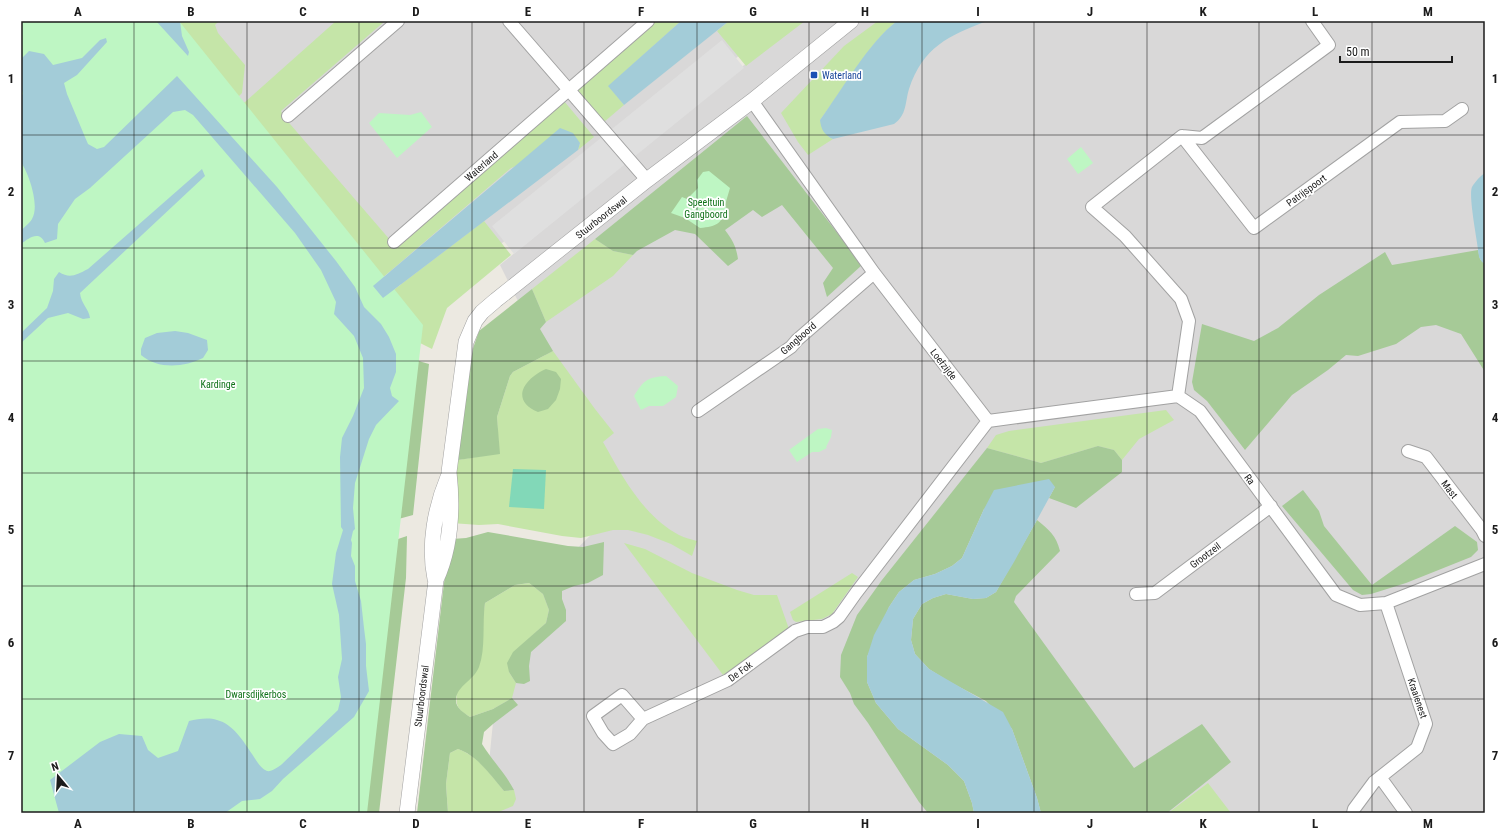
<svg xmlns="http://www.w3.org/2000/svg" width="1506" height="834" font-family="'Roboto Condensed',sans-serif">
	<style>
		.residential { fill: #d9d8d8 }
		.grass { fill: #c5e5a8 }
		.forest { fill: #a6ca97 }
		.park { fill: #bef6c3 }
		.pitch { fill: #82d8b8 }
		.parking { fill: #dfdfdf }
		.water { fill: #a3ccd8 }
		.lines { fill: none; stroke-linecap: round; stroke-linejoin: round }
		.minor-casing { stroke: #a2a2a2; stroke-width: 14 }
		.tertiary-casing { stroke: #a2a2a2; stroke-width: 16 }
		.minor { stroke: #fff; stroke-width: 12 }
		.tertiary { stroke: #fff; stroke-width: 15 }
		.grid { fill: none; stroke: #1b1b1b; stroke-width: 1; stroke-opacity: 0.55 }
		.transit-dot { fill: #1a4fb4; stroke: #fff; stroke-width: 1.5 }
		.labels { text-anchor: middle; stroke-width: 3.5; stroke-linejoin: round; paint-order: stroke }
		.transit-label { font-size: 10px; fill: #164399; stroke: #fff; text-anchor: start }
		.street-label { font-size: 10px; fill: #1b1b1b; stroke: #fff }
		.park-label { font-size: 10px; fill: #107219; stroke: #fff }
		.neatline { fill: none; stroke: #1b1b1b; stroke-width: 1.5 }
		.grid-label { font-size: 13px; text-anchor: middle; font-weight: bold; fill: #1b1b1b }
	</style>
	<rect width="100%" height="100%" fill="#ece9e1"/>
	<path class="residential" d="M 172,21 L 783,21 L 421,307 Z
		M 798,21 L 1485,21 L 1485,813 L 484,813 L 503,622 L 620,506 L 500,265 Z"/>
	<path class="grass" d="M 180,21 L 219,21 L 215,25 L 218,33 L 245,65 L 242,93 L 229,106 L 182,36 Z
		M 336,21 L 385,21 L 281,111 L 284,117 L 397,248 L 564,101 L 594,137 L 578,150 L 580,143 L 511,168 L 373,286 L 236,110 Z
		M 654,21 L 681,21 L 609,86 L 624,105 L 604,122 L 577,89 Z
		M 729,21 L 805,21 L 746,66 L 717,31 Z
		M 878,21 L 897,21 C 868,44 843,90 820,120 L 829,137 L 833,139 L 808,155 L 798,142 L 781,113 L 844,46 Z
		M 484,221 L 511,255 L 447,308 L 432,349 L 414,340 L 383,298 Z
		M 595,239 L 613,251 L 633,255 L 613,276 L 546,322 L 532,289 Z
		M 553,351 L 595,409 L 614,433 L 603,442 C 622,476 643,516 679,535 C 685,538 691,539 697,541 L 692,556 L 671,544 L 648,535 L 628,530 L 613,530 L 581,538 L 562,536 L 498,524 L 479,525 L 451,523 L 458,460 L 499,453 L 497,417 L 510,376 L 513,372 Z
		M 1166,410 L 1174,420 L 1139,439 L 1122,460 L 1114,450 L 1098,446 L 1041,463 L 987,448 L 996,435 L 1009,431 Z
		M 624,543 L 645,549 L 692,573 L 737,590 L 754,595 L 777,595 L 789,629 L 774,641 L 723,675 Z
		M 852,573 L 858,577 L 832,614 L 822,619 L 796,622 L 793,620 L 790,612 Z
		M 529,583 L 543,594 L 549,610 L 546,623 L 514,652 L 509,672 L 516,683 L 512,698 L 493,709 L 470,717 C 458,710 455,706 457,692 L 483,617 L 485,603 L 515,585 Z
		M 458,749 C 478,756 491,775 504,791 L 514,790 L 516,799 L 513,806 L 496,813 L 448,813 L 446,784 L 450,753 Z
		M 1208,783 L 1231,813 L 1168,813 Z"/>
	<path class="forest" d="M 747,116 L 862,265 L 827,297 L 823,283 L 833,268 L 782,205 L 762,217 L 753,210 L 725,230 C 733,241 736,246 738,259 L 728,266 L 695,234 L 675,230 L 637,251 L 633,255 L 613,251 L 595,239 Z
		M 1478,250 L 1480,259 L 1485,264 L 1485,372 L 1461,334 L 1436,325 L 1421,327 L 1396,344 L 1358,356 L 1346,355 L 1328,370 L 1292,395 L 1245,450 L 1207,401 L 1194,390 L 1192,382 L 1202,324 L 1254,341 L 1278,328 L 1319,295 L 1385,252 L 1392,265 Z
		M 532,289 L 546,322 L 540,329 L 553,351 L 513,372 L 510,376 L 497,417 L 500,454 L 458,460 L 468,363 L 479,331 Z
		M 408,358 L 429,364 L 413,515 L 373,526 Z
		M 546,369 L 556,372 L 561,379 L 560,389 L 556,400 L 548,409 L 538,412 C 509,400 525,378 546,369 Z
		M 1098,446 L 1114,450 L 1122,460 L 1122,472 L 1076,508 L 1049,498 L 1055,487 L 984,509 L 962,558 L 952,566 L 935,574 L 914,580 L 899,592 L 889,607 L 867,657 L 867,682 L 876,703 L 898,729 L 948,765 L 964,781 L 972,803 L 974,813 L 928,813 L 919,802 L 868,723 L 854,704 L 850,693 L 840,677 L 841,655 L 857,615 L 882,580 L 987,448 L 1041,463 Z
		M 1303,490 L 1319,511 L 1324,526 L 1372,585 L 1455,526 L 1477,542 L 1478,550 L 1471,557 L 1406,583 L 1371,594 L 1362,595 L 1353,590 L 1282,506 Z
		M 1037,520 C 1049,530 1056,535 1060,551 L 1016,596 L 1014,602 L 1134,768 L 1202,724 L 1231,762 L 1167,813 L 1041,813 L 1037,798 L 1012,729 L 986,701 L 948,681 L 929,669 L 915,654 L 911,640 L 913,619 L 922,604 L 933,598 L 946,594 L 973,599 L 986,598 L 996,592 Z
		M 488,532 L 568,546 L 583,547 L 604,542 L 603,575 L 588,583 L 574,586 L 562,591 L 562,599 L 566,610 L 566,621 L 531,652 L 529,666 L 530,681 L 524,684 L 516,683 L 509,672 L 507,663 L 513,652 L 546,623 L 549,610 L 543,594 L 529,583 L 515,585 L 485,603 C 482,624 486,648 479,667 C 474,680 457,686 456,699 C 455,708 464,713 470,717 L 493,709 L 512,698 L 518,705 L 493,724 L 484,732 L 482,744 C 492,760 505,773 514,790 L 504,791 C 491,776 478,756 458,749 L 450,753 L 446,784 L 448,813 L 417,813 L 444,583 L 452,539 L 466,538 Z
		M 407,536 L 406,578 L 379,813 L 292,813 L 395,540 Z"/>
	<path class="park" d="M 21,21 L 179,21 L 423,325 L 367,813 L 21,813 Z
		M 421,112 L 432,127 L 397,158 L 369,123 L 379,113 L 410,115 Z
		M 1081,147 L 1093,163 L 1078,174 L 1067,159 Z
		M 709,171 L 730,188 L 725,205 L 727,209 C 720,225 717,226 700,228 L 685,218 L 671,213 L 682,197 L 687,199 L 698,188 L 697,180 L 703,172 Z
		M 666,376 L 678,386 L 676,397 L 663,406 L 649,406 L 641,410 L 634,396 C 643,381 647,377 666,376 Z
		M 826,428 L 832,430 L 831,437 L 826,447 L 827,448 L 819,452 L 812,452 L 797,462 L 789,450 L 818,429 Z"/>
	<path class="pitch" d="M 513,469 L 546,470 L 544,509 L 509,507 Z"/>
	<path class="parking" d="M 722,40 L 744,68 L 514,254 L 492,226 Z"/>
	<path class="water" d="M 156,21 L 180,21 L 182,36 L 189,52 L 188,56 Z
		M 681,21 L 729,21 L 624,105 L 608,86 Z
		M 897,21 L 987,21 C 948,36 923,47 909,89 C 905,102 907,115 894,124 L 833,139 C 824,135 821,129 820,120 C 842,90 868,43 897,21 Z
		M 106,38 L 107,42 L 77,75 L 64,83 L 67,94 L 85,137 L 88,144 L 97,149 L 104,147 L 177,76 L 277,187 L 336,261 L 355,287 L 364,307 L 381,324 L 389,337 L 396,354 L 396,372 L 390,388 L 392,396 L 399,401 L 376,425 L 369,439 L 355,483 L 353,508 L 355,529 L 353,531 L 351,540 L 352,543 L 351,556 L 355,566 L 355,581 L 361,601 L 364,628 L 366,644 L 366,666 L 369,691 L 354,717 L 283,779 L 272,791 L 260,799 L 242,801 L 225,813 L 59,813 L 50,780 L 100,742 L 119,734 L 142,736 L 148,750 L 158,758 L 178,751 L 189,721 C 198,719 208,717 217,720 C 233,724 244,742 252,754 C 256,760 260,768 267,771 C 271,772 278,767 281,765 L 338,710 L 341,697 L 338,677 L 342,659 L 339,615 L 332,584 L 336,553 L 343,530 L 341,527 L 340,457 L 342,438 L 353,416 L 364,388 L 363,358 L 354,336 L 334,314 L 336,302 L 321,270 L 295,233 L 193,115 L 185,110 L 173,112 L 90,188 L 75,199 L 58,224 L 57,239 L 45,243 C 39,230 29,238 21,244 L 21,231 C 24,227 30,223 32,219 C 40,206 29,174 21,162 L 21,96 L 23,94 L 21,87 L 22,58 L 29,51 L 44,54 L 53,65 L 82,58 L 100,40 Z
		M 560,128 L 573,133 L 580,143 L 578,150 L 383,298 L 373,286 Z
		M 202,169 L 205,176 L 80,293 C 81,304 89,309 90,318 L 83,319 L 68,313 L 48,318 L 21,343 L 21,333 L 47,308 L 53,291 L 54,279 L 59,272 C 70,279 76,275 88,269 Z
		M 1485,173 L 1485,264 L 1482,262 L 1479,257 C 1478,244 1468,196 1472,187 C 1475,182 1480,176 1485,173 Z
		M 175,331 L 188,333 L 207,340 L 208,350 L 203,358 C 185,367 158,370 141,355 L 141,349 L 145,338 L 157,333 Z
		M 1049,479 L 1055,487 L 1014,562 L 996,592 L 986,598 L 973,599 L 946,594 L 933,598 L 922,604 L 913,619 L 911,640 L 915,654 L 929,669 L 1003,712 L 1012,729 L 1037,798 L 1041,813 L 974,813 L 972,803 L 964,781 L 948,765 L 898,729 L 876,703 L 867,682 L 867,657 L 874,635 L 889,607 L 899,592 L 914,580 L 935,574 L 952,566 L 962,558 L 984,509 L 994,490 Z"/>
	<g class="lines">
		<defs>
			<path id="minor" d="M 509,21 L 647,180
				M 288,116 L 398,21
				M 1182,136 L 1254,228 L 1400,122 L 1445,121 L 1462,109
				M 394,242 L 648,21
				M 1178,396 L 1189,321 L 1181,299 L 1125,236 L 1092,207 L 1182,136 L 1202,138 L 1329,45 L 1312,21
				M 698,411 L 791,347 L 797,340 L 874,273
				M 988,421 L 1178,396 L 1200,411 L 1336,595 L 1360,605 L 1386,603 L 1485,564
				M 1408,451 L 1426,457 L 1482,530 L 1485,536
				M 1136,594 L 1155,593 L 1271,506
				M 622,695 L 643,719 L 630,734 L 613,744 L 603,733 L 593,716 Z
				M 643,719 L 728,680 L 795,631 L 807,627 L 823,627 L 833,622 L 839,617 L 856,593 L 988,421 L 874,273 L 752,101
				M 1380,777 L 1406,813
				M 1353,813 L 1354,809 L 1374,782 L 1417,748 L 1426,724 L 1386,603"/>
			<path id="tertiary" d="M 435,579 C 428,546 435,508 448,477
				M 407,813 L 436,580 C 451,547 453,508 449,472 L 466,342 L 475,321 L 482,312 L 496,300 L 647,180 L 752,101 L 851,21"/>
		</defs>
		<use href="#minor" class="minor-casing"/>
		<use href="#tertiary" class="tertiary-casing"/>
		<use href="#minor" class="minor"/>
		<use href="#tertiary" class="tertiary"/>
	</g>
	<path class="grid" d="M 134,21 L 134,813M 247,21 L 247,813M 359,21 L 359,813M 472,21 L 472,813M 584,21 L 584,813M 697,21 L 697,813M 809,21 L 809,813M 922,21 L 922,813M 1034,21 L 1034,813M 1147,21 L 1147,813M 1259,21 L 1259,813M 1372,21 L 1372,813M 21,135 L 1485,135M 21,248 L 1485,248M 21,361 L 1485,361M 21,473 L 1485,473M 21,586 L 1485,586M 21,699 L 1485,699"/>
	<rect class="transit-dot" x="810" y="71" width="8" height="8" rx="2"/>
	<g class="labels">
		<g class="transit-label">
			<text x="822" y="79">Waterland</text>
		</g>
		<g class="street-label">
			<text transform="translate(481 166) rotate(-41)" y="4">Waterland</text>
			<text transform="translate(1306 190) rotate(-36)" y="4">Patrijspoort</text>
			<text transform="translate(601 217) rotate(-38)" y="4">Stuurboordswal</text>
			<text transform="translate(798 338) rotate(-41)" y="4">Gangboord</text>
			<text transform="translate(944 364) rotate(52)" y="4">Loefzijde</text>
			<text transform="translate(1250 479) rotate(53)" y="4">Ra</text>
			<text transform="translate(1450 489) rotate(53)" y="4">Mast</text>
			<text transform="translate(1205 555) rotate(-37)" y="4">Grootzeil</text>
			<text transform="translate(740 671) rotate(-36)" y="4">De Fok</text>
			<text transform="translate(421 696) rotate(-83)" y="4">Stuurboordswal</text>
			<text transform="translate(1418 698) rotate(71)" y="4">Kraaienest</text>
		</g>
		<g class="park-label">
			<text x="706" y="206">Speeltuin<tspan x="706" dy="12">Gangboord</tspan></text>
			<text x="218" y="388">Kardinge</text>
			<text x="256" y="698">Dwarsdijkerbos</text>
		</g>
	</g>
	<rect width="1506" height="834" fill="none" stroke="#ffffff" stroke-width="44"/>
	<g transform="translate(58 776) rotate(342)" stroke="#ffffff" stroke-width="3" paint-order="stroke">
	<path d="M0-3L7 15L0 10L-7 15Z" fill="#1b1b1b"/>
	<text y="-6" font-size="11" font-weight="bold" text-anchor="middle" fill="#1b1b1b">N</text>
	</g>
	<path d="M1340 56v6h112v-6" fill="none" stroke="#1b1b1b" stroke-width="2"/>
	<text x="1346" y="56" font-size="12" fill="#1b1b1b" stroke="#ffffff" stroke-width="3" paint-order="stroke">50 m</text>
	<rect x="22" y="22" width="1462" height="790" class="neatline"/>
	<g class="grid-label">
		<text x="78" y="16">A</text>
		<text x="191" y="16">B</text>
		<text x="303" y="16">C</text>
		<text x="416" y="16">D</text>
		<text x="528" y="16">E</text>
		<text x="641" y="16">F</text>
		<text x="753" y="16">G</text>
		<text x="865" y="16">H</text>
		<text x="978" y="16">I</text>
		<text x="1090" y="16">J</text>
		<text x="1203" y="16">K</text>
		<text x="1315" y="16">L</text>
		<text x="1428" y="16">M</text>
		<text x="11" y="83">1</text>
		<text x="1495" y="83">1</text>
		<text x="11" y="196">2</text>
		<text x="1495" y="196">2</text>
		<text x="11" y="309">3</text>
		<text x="1495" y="309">3</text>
		<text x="11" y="422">4</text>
		<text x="1495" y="422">4</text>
		<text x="11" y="534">5</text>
		<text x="1495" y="534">5</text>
		<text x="11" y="647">6</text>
		<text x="1495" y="647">6</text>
		<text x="11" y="760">7</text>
		<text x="1495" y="760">7</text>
		<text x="78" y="828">A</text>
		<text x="191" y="828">B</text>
		<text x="303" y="828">C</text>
		<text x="416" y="828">D</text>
		<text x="528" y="828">E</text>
		<text x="641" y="828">F</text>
		<text x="753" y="828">G</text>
		<text x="865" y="828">H</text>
		<text x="978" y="828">I</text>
		<text x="1090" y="828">J</text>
		<text x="1203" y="828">K</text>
		<text x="1315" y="828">L</text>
		<text x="1428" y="828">M</text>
	</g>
</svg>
